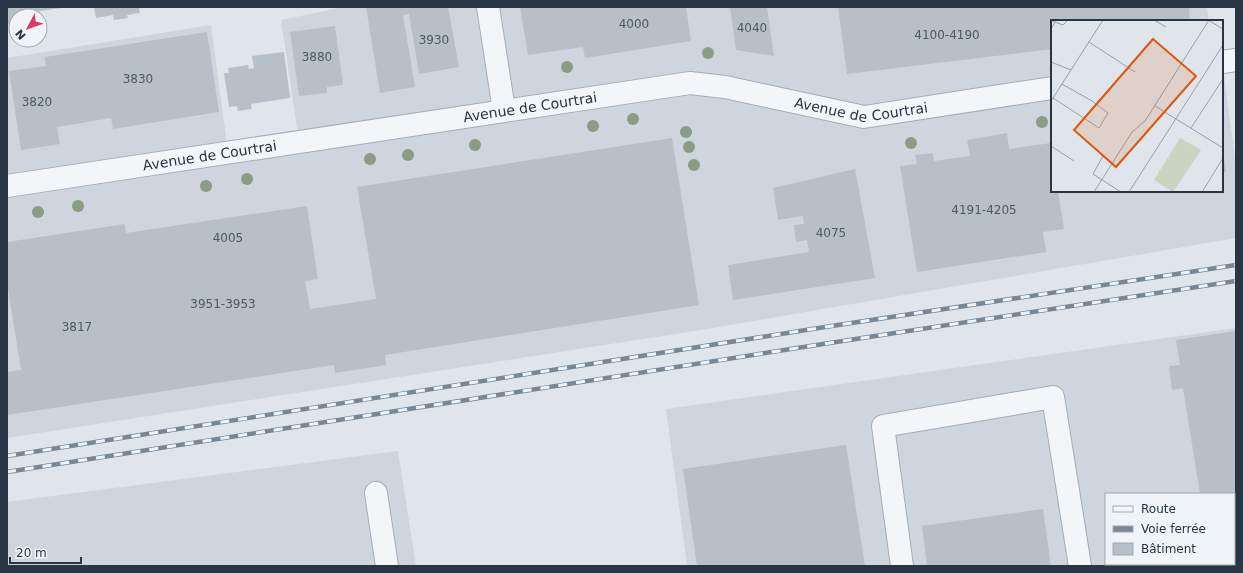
<svg xmlns="http://www.w3.org/2000/svg" width="1243" height="573" font-family="'DejaVu Sans',sans-serif">
	<style>
		.built { fill: #ced5dd; fill-rule: evenodd }
		.building { fill: #b7bfc9 }
		.lines { fill: none; stroke-linecap: round; stroke-linejoin: round }
		.minor-casing { stroke: #a5adb6; stroke-width: 24 }
		.minor { stroke: #f3f6f8; stroke-width: 22 }
		.rail-casing { stroke: #788796; stroke-width: 4.5 }
		.rail { stroke: #f0f4f8; stroke-width: 3; stroke-dasharray: 9; stroke-linecap: butt }
		.tree { fill: #899c86 }
		.labels { text-anchor: middle; stroke-width: 3; stroke-linejoin: round; paint-order: stroke }
		.number-label { font-size: 12px; fill: #4b5865 }
		.street-label { font-size: 14px; fill: #273544; stroke: #f0f4f8 }
		.inset-road { fill: none; stroke: #969fa8; stroke-width: 1 }
		.view { fill: #de570f; fill-opacity: 0.15; stroke: #de570f; stroke-width: 2 }
		.inset-edge { fill: none; stroke: #273544; stroke-width: 2 }
	</style>
	<rect width="100%" height="100%" fill="#e0e5eb"/>
	<path class="built" d="M 344,7 L 1207,7 L 1209,21 L 1052,21 L 1052,191 L 1222,191 L 1222,68 L 1223,67 L 1236,166 L 1236,238 L 701,330 L 7,438 L 7,186 L 203,155 L 7,174 L 7,58 L 211,25 L 228,152 L 299,141 L 281,20 Z
		M 1236,328 L 1236,566 L 687,566 L 666,409 ZM 1106,494 L 1234,494 L 1234,564 L 1106,564 Z
		M 398,451 L 416,566 L 7,566 L 7,502 Z"/>
	<path class="building" d="M 7,7 L 61,7 L 61,8 L 20,14 L 21,16 L 16,16 L 16,23 L 7,24 Z
		M 94,7 L 139,7 L 140,13 L 127,15 L 128,18 L 114,20 L 113,15 L 96,18 Z
		M 366,7 L 448,7 L 459,67 L 419,74 L 409,14 L 403,15 L 415,87 L 380,93 Z
		M 520,7 L 686,7 L 691,41 L 585,58 L 583,47 L 528,55 Z
		M 730,7 L 767,7 L 774,56 L 736,50 Z
		M 838,7 L 1189,7 L 1190,21 L 1052,21 L 1052,49 L 847,74 Z
		M 335,26 L 343,85 L 327,87 L 327,93 L 299,96 L 290,32 Z
		M 207,32 L 219,112 L 113,129 L 111,118 L 57,127 L 60,144 L 21,150 L 9,71 L 46,66 L 45,57 Z
		M 284,52 L 290,98 L 251,104 L 252,109 L 238,111 L 237,106 L 229,107 L 224,73 L 229,73 L 228,68 L 248,65 L 249,69 L 254,68 L 252,56 Z
		M 1007,133 L 1009,149 L 1051,143 L 1052,152 L 1052,191 L 1058,191 L 1064,229 L 1043,232 L 1046,252 L 917,272 L 900,166 L 917,164 L 915,155 L 933,153 L 934,161 L 970,156 L 967,140 Z
		M 672,138 L 699,305 L 385,355 L 386,365 L 335,373 L 334,365 L 7,415 L 7,372 L 21,370 L 7,283 L 7,242 L 125,224 L 126,233 L 307,206 L 318,279 L 305,281 L 310,309 L 376,299 L 357,187 Z
		M 1222,152 L 1223,152 L 1226,172 L 1222,172 Z
		M 855,169 L 875,278 L 733,300 L 728,265 L 809,252 L 807,240 L 796,242 L 794,225 L 804,224 L 803,216 L 778,220 L 773,188 Z
		M 1236,331 L 1236,566 L 1211,566 L 1211,564 L 1234,564 L 1234,494 L 1200,494 L 1183,388 L 1172,390 L 1169,366 L 1180,365 L 1176,340 Z
		M 846,445 L 865,566 L 697,566 L 683,469 Z
		M 1043,509 L 1051,566 L 927,566 L 922,526 Z"/>
	<g class="lines">
		<defs>
			<g id="minor">
				<path d="M 488,7 L 504,110"/>
				<path d="M 1222,62 L 1236,60"/>
				<path id="s1" d="M 7,186 L 690,83 L 725,87 L 864,117 L 1052,88"/>
				<path d="M 376,493 L 387,566"/>
				<path d="M 902,566 L 883,426 L 1053,397 L 1080,566"/>
			</g>
		</defs>
		<use href="#minor" class="minor-casing"/>
		<use href="#minor" class="minor"/>
		<defs>
			<path id="rail" d="M 7,456 L 825,327 L 1236,265
				M 7,472 L 823,344 L 1236,281"/>
		</defs>
		<use href="#rail" class="rail-casing"/>
		<use href="#rail" class="rail"/>
	</g>
	<g class="tree">
		<circle cx="708" cy="53" r="6"/>
		<circle cx="567" cy="67" r="6"/>
		<circle cx="633" cy="119" r="6"/>
		<circle cx="1042" cy="122" r="6"/>
		<circle cx="593" cy="126" r="6"/>
		<circle cx="686" cy="132" r="6"/>
		<circle cx="911" cy="143" r="6"/>
		<circle cx="475" cy="145" r="6"/>
		<circle cx="689" cy="147" r="6"/>
		<circle cx="408" cy="155" r="6"/>
		<circle cx="370" cy="159" r="6"/>
		<circle cx="694" cy="165" r="6"/>
		<circle cx="247" cy="179" r="6"/>
		<circle cx="206" cy="186" r="6"/>
		<circle cx="78" cy="206" r="6"/>
		<circle cx="38" cy="212" r="6"/>
	</g>
	<g class="labels">
		<g class="number-label">
			<text x="634" y="28">4000</text>
			<text x="752" y="32">4040</text>
			<text x="947" y="39">4100-4190</text>
			<text x="434" y="44">3930</text>
			<text x="317" y="61">3880</text>
			<text x="138" y="83">3830</text>
			<text x="37" y="106">3820</text>
			<text x="984" y="214">4191-4205</text>
			<text x="831" y="237">4075</text>
			<text x="228" y="242">4005</text>
			<text x="223" y="308">3951-3953</text>
			<text x="77" y="331">3817</text>
		</g>
		<g class="street-label">
			<text dy="5" stroke="none"><textPath href="#s1" startOffset="865">Avenue de Courtrai</textPath></text>
			<text dy="5" stroke="none"><textPath href="#s1" startOffset="529">Avenue de Courtrai</textPath></text>
			<text dy="5" stroke="none"><textPath href="#s1" startOffset="205">Avenue de Courtrai</textPath></text>
		</g>
	</g>
	<g transform="translate(1051 20)">
		<rect width="172" height="172" fill="#e0e5eb"/>
		<path d="M 129,118 L 150,130 L 122,172 L 103,160 Z" fill="#c8d5c0"/>
		<path class="inset-road" d="M 0,0 L 4,2 L 0,9M 103,0 L 115,7M 157,0 L 172,9M 4,2 L 12,5 L 17,0M 38,22 L 84,52M 0,42 L 20,50M 2,78 L 48,108 L 57,93 L 41,81 L 11,64M 0,81 L 52,0M 104,86 L 172,128M 140,108 L 172,59M 0,126 L 23,141M 52,136 L 42,154 L 70,172M 43,172 L 81,112 L 94,101 L 158,0M 78,172 L 172,25M 151,172 L 172,138"/>
		<path class="view" d="M 102,19 L 145,56 L 65,147 L 23,110 Z"/>
		<rect width="172" height="172" class="inset-edge"/>
	</g>
	<rect width="1243" height="573" fill="none" stroke="#273544" stroke-width="16"/>
	<rect x="1105" y="493" width="130" height="72" fill="#f0f4f8" stroke="#a0a8b0"/>
	<rect x="1113" y="506" width="20" height="6" fill="#f3f6f8" stroke="#a0a8b0"/>
	<text x="1141" y="513" font-size="12" fill="#273544">Route</text>
	<rect x="1113" y="526" width="20" height="6" fill="#788796" stroke="#a0a8b0"/>
	<text x="1141" y="533" font-size="12" fill="#273544">Voie ferrée</text>
	<rect x="1113" y="543" width="20" height="12" fill="#b7bfc9" stroke="#a0a8b0"/>
	<text x="1141" y="553" font-size="12" fill="#273544">Bâtiment</text>
	<g transform="translate(28 28) rotate(229)"><circle r="19" fill="#f0f4f8" stroke="#a0a8b0"/>
	<path d="M0-3L7 15L0 10L-7 15Z" fill="#dc3964"/>
	<text y="-6" font-size="11" font-weight="bold" text-anchor="middle" fill="#273544">N</text>
	</g>
	<path d="M10 557v6h71v-6" fill="none" stroke="#273544" stroke-width="2"/>
	<text x="16" y="557" font-size="12" fill="#273544" stroke="#f0f4f8" stroke-width="3" paint-order="stroke">20 m</text>
</svg>
